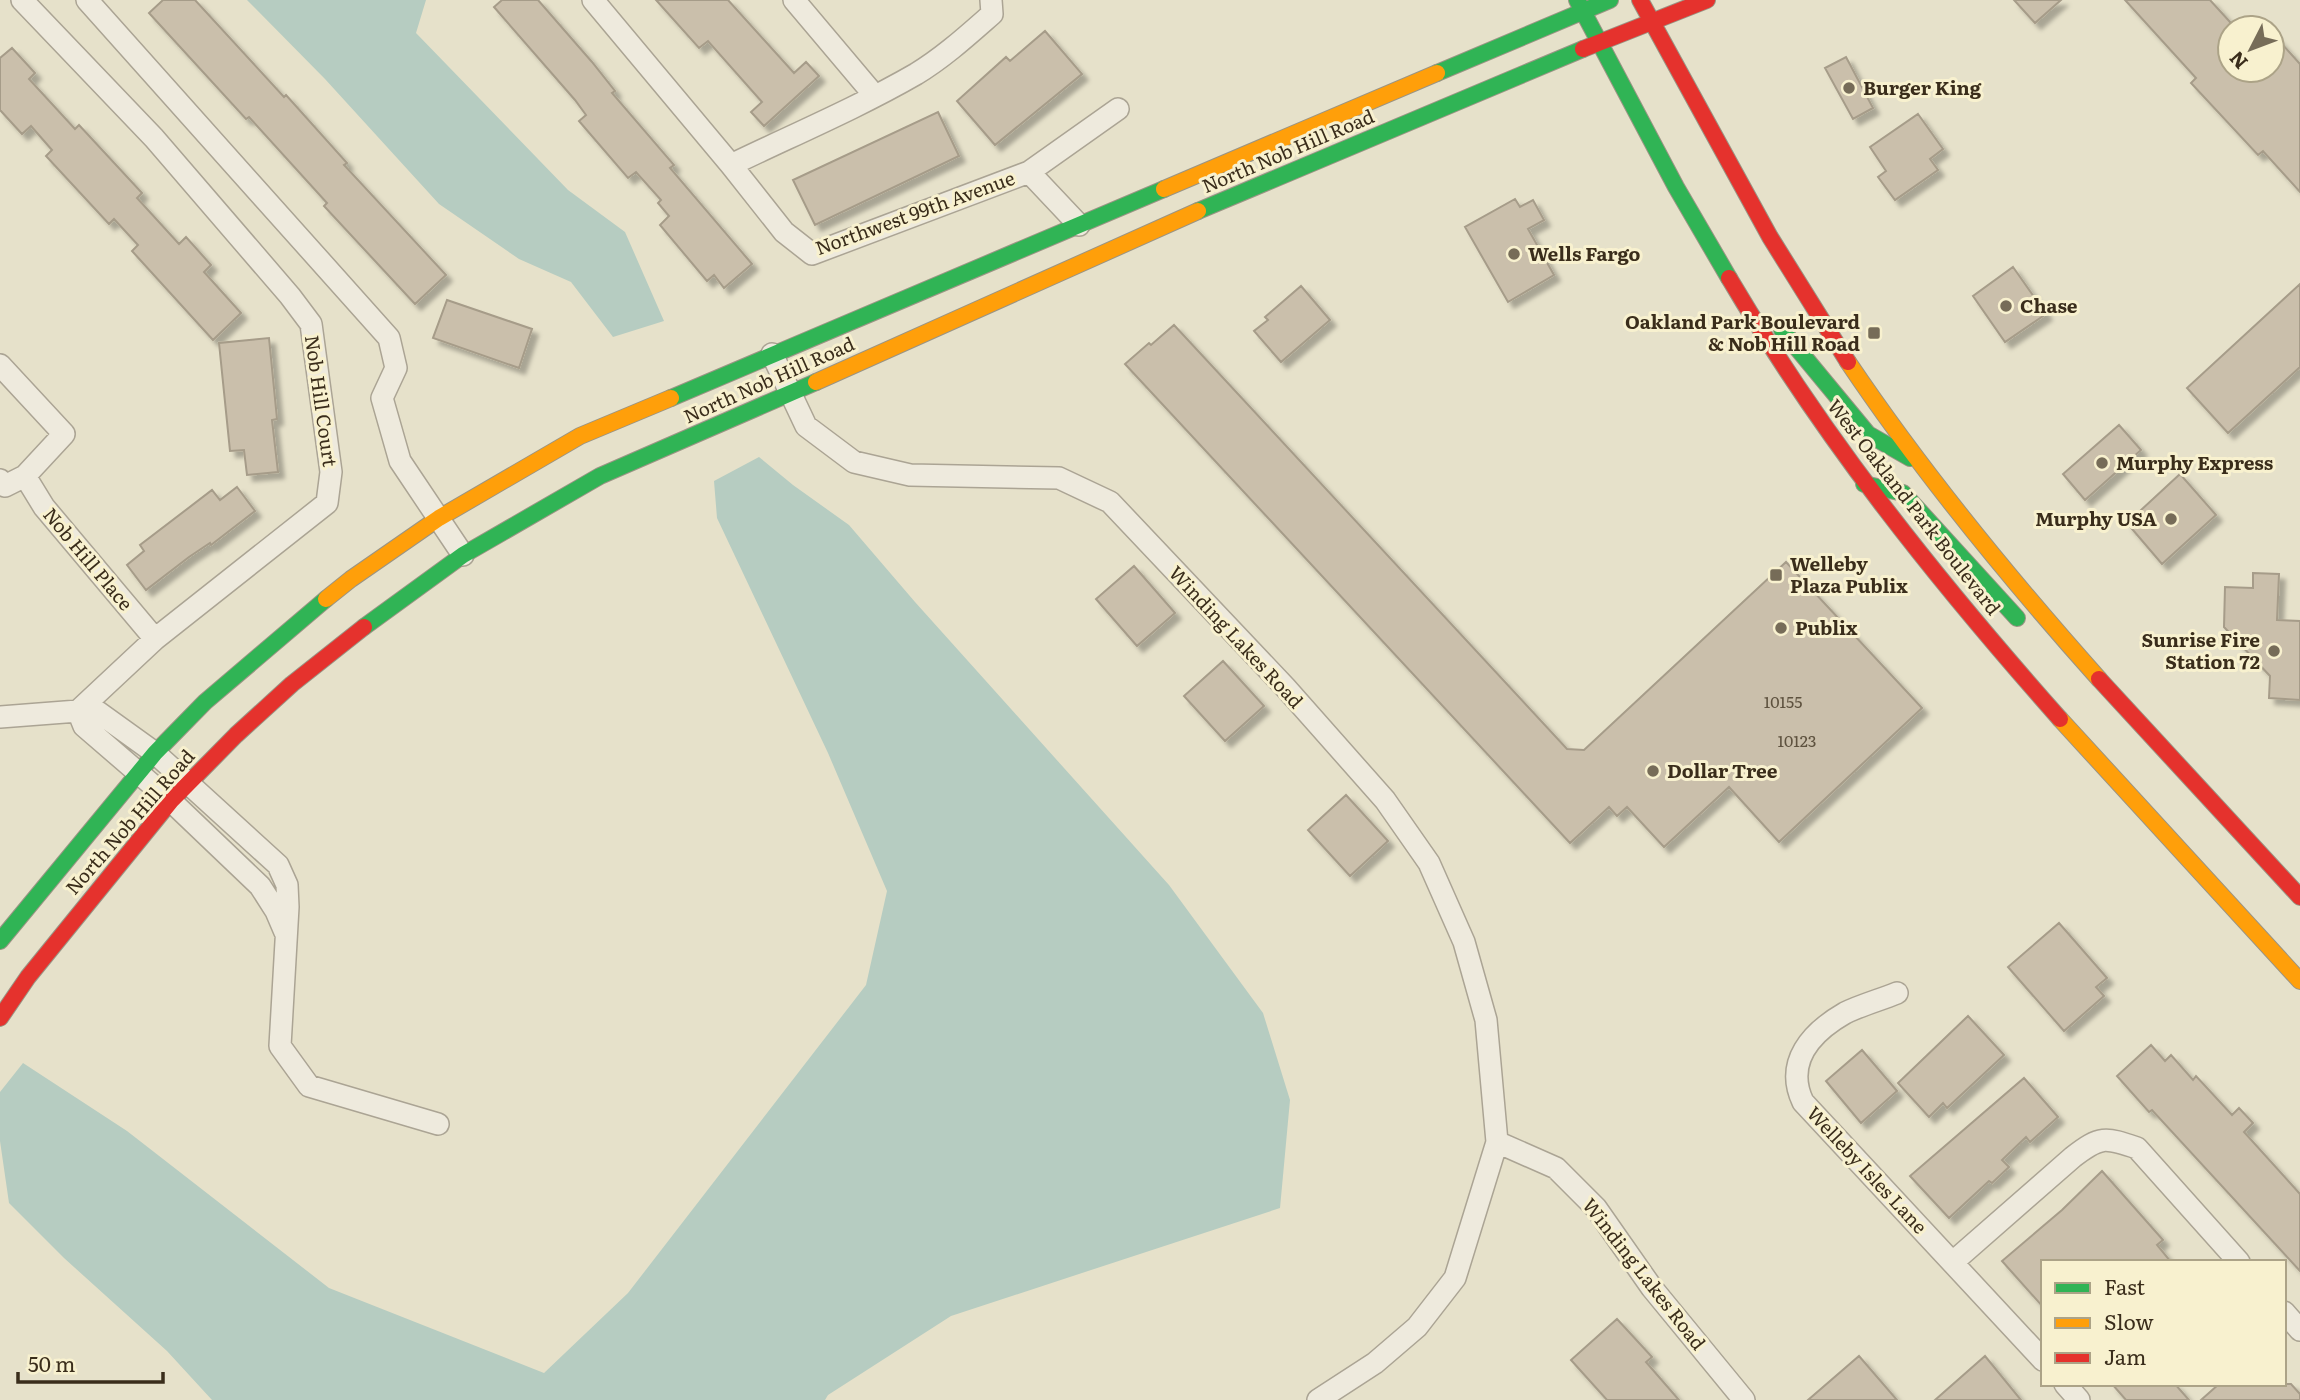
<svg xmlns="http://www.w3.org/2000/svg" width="2300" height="1400" font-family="Literata,serif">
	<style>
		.water { fill: #b6ccc1 }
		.building { fill: #cabfab; stroke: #a69c89; stroke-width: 2; filter: url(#shadow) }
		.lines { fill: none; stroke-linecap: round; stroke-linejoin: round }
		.street-casing { stroke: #aba494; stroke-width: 24 }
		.fast-casing { stroke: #9a9484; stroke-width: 18 }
		.slow-casing { stroke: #9a9484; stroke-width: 18 }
		.jam-casing { stroke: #9a9484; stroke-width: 18 }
		.street { stroke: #eeeadd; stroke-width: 21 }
		.fast { stroke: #30b455; stroke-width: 16 }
		.slow { stroke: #ff9f0a; stroke-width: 16 }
		.jam { stroke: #e5322d; stroke-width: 16 }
		.poi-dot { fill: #766c58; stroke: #f8f1cf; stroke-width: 2.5 }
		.labels { text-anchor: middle; stroke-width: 6; stroke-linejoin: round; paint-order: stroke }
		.number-label { font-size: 16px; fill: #5e523f }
		.poi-label { font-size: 19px; font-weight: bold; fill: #3a2d1b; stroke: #f8f1cf; text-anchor: start }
		.street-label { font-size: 19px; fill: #3a2d1b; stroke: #f8f1cf }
	</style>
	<defs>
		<filter id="shadow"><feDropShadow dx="6" dy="6" stdDeviation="2" flood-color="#0004"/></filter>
	</defs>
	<rect width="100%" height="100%" fill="#e6e1ca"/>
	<path class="water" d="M 247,0 L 426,0 L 416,33 L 568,190 L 625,232 L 664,321 L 613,337 L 571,282 L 519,259 L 439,204 L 325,79 Z
		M 759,457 L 793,485 L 849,525 L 915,602 L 1169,885 L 1263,1013 L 1290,1100 L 1280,1208 L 951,1316 L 828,1395 L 825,1400 L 212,1400 L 167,1351 L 64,1258 L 9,1203 L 0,1141 L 0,1092 L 23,1063 L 127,1131 L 329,1288 L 544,1373 L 628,1293 L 866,985 L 887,891 L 828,753 L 717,518 L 714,481 Z"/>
	<path class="building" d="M 163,0 L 195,0 L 284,97 L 286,95 L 347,163 L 344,165 L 446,275 L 415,304 L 324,206 L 327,203 L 249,117 L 246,119 L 149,13 Z
		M 502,0 L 538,0 L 592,62 L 615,91 L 612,93 L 674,165 L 670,168 L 752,264 L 724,288 L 714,275 L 707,281 L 660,225 L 669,216 L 658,203 L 661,200 L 636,172 L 628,178 L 579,121 L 586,115 L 575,100 L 494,7 Z
		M 656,0 L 728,0 L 794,73 L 806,62 L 819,76 L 764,126 L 751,112 L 762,102 L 708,41 L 699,48 Z
		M 2014,0 L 2061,0 L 2035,23 Z
		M 2125,0 L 2210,0 L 2230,22 L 2230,70 L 2272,70 L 2272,33 L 2300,64 L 2300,192 L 2263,151 L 2258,155 L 2191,83 L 2196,78 Z
		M 1045,31 L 1082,74 L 995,145 L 957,101 L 1006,57 L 1010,61 Z
		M 12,48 L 35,73 L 29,79 L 75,129 L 79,125 L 142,193 L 137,198 L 179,244 L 186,237 L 211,265 L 204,272 L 241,313 L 213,340 L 132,251 L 138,245 L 114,219 L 109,224 L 46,156 L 52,150 L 31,126 L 22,134 L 0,110 L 0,58 Z
		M 1846,57 L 1873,108 L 1853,119 L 1825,68 Z
		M 938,112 L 959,156 L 815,225 L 793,180 Z
		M 1918,114 L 1943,149 L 1930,159 L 1938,170 L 1895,200 L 1878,177 L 1886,171 L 1870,147 Z
		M 1515,199 L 1520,207 L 1533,200 L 1544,220 L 1528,229 L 1554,275 L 1508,302 L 1465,227 Z
		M 2013,267 L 2046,314 L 2005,342 L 1973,296 Z
		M 2300,284 L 2300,367 L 2228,433 L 2187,388 Z
		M 1301,286 L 1330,320 L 1281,362 L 1254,331 L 1268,320 L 1265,317 Z
		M 447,300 L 532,329 L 519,368 L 433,338 Z
		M 1174,325 L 1567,749 L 1584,750 L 1786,562 L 1922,708 L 1779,842 L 1729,787 L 1664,847 L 1627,807 L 1617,816 L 1609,807 L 1570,843 L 1125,364 L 1149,343 L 1151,345 Z
		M 269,338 L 277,419 L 272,420 L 278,472 L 247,475 L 244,450 L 230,451 L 219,343 Z
		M 2119,425 L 2141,450 L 2085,500 L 2063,474 Z
		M 2180,474 L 2216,515 L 2162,564 L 2127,523 Z
		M 237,487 L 255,511 L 211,545 L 210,543 L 189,557 L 146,590 L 127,565 L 144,551 L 140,545 L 212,490 L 220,500 Z
		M 1134,566 L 1175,613 L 1137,646 L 1096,599 Z
		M 2253,573 L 2279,574 L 2277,620 L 2300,621 L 2300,700 L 2269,698 L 2270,676 L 2224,627 L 2225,587 L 2253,588 Z
		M 1223,661 L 1264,706 L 1225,741 L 1184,696 Z
		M 1346,795 L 1388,841 L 1350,876 L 1308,830 Z
		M 2059,923 L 2107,978 L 2096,987 L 2104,996 L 2064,1031 L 2008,967 Z
		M 1968,1016 L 2004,1055 L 1947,1108 L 1943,1103 L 1929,1117 L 1898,1083 Z
		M 2151,1045 L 2165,1061 L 2171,1055 L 2193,1080 L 2196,1076 L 2232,1115 L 2239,1108 L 2253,1123 L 2244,1132 L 2300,1194 L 2300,1271 L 2152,1110 L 2149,1112 L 2117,1076 Z
		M 1862,1050 L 1897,1091 L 1861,1123 L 1826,1081 Z
		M 2024,1078 L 2058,1117 L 2030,1142 L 2026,1137 L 2002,1160 L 2009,1167 L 1992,1183 L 1989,1181 L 1949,1218 L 1910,1176 Z
		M 2102,1171 L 2163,1240 L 2157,1245 L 2171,1262 L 2043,1262 L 2043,1307 L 2002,1261 L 2062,1210 Z
		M 1617,1319 L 1652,1357 L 1646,1362 L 1679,1400 L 1607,1400 L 1571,1360 Z
		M 1859,1356 L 1897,1400 L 1808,1400 Z
		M 1985,1356 L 2021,1400 L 1935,1400 Z
		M 2112,1384 L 2175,1384 L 2189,1400 L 2126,1400 Z
		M 2219,1384 L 2291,1384 L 2300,1394 L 2300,1400 L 2201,1400 Z"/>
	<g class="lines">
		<defs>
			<path id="street" d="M 22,0 L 154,138 L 290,296 L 311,324 L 331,472 L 327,503 L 155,639 L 78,711
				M 87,0 L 389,338 L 396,368 L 382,398 L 400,461 L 463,555
				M 593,0 L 731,165 L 784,232 L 812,254 L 1029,172 L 1118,109
				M 794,0 L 875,96
				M 731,165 C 793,135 857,108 916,74 C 944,57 968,35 992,14 L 991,0
				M 1029,172 L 1079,225
				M 772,354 L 806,426 L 854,462 L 910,475 L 1059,478 L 1110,502 L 1285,687 L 1385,800 L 1429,863 L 1464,942 L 1486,1020 L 1497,1142 L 1455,1278 L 1417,1327 L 1375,1363 L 1318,1400
				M 0,365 L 64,434 L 25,476 L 5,486 L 0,480
				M 25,476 L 44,507 L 155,639
				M 78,711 L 84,726 L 171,801 L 260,886 L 276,911 L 285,932
				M 0,717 L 78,711 L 98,712 L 155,753 L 278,865 L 287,885 L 288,907 L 280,1046 L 309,1086 L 438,1124
				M 1897,993 C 1880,1000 1861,1005 1845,1013 C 1812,1032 1784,1062 1803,1102 L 2043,1360
				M 1497,1142 L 1556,1168 L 1596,1208 L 1652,1288 L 1744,1400
				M 1953,1262 L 2073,1157 C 2100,1136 2105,1137 2137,1148 L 2239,1262
				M 2284,1312 L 2300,1330
				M 2065,1384 L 2079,1400"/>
			<path id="fast" d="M 1577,0 L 1676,187 L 1729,278
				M 1437,73 L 1610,0
				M 1198,211 L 1583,49
				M 1782,330 L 1868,434 L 1910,458
				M 671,398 L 1164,189
				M 1864,484 L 1903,493 L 2017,618
				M 364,627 L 463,555 L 600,476 L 816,382
				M 0,941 L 155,753 L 205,702 L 326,599"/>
			<path id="slow" d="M 1164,189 L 1437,73
				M 1848,362 C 1924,475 2009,578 2099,679
				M 816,382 L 1198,211
				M 326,599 L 351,579 L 439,518 L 580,436 L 671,398
				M 2060,719 L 2300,981"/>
			<path id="jam" d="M 1640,0 L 1770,237 L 1848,362
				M 1583,49 L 1707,0
				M 1729,278 C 1824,439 1936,579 2060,719
				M 2099,679 L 2300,897
				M 0,1018 L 28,977 L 171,801 L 236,735 L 292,684 L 364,627"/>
		</defs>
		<use href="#street" class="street-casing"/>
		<use href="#fast" class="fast-casing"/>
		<use href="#slow" class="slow-casing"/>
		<use href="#jam" class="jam-casing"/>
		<use href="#street" class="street"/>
		<use href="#fast" class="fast"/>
		<use href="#slow" class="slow"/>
		<use href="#jam" class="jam"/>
	</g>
	<g class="poi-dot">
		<circle cx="1849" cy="88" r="7"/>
		<circle cx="1514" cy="254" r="7"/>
		<circle cx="2006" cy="306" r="7"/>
		<rect x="1867" y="326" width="14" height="14" rx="3.5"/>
		<circle cx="2102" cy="463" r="7"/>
		<circle cx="2171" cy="519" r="7"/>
		<rect x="1769" y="568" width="14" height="14" rx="3.5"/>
		<circle cx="1781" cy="628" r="7"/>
		<circle cx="2274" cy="651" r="7"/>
		<circle cx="1653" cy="771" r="7"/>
	</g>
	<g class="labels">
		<g class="number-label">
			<text x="1783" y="708">10155</text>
			<text x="1797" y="747">10123</text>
		</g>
		<g class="poi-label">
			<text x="1863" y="95">Burger King</text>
			<text x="1528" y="261">Wells Fargo</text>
			<text x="2020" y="313">Chase</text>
			<text x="1860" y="329" text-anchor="end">Oakland Park Boulevard<tspan x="1860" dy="22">&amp; Nob Hill Road</tspan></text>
			<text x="2116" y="470">Murphy Express</text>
			<text x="2157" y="526" text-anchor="end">Murphy USA</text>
			<text x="1790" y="571">Welleby<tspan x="1790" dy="22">Plaza Publix</tspan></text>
			<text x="1795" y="635">Publix</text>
			<text x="2260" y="647" text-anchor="end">Sunrise Fire<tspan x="2260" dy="22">Station 72</tspan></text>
			<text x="1667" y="778">Dollar Tree</text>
		</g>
		<g class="street-label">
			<text transform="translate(1288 151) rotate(-23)" y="7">North Nob Hill Road</text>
			<text transform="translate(915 213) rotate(-20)" y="7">Northwest 99th Avenue</text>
			<text transform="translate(769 380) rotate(-24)" y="7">North Nob Hill Road</text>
			<text transform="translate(321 401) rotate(82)" y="7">Nob Hill Court</text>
			<text transform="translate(1914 507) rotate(52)" y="7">West Oakland Park Boulevard</text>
			<text transform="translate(88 559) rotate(50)" y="7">Nob Hill Place</text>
			<text transform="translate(1236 637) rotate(47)" y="7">Winding Lakes Road</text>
			<text transform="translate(130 822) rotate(-49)" y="7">North Nob Hill Road</text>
			<text transform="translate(1867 1170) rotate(47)" y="7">Welleby Isles Lane</text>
			<text transform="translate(1644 1274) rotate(52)" y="7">Winding Lakes Road</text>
		</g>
	</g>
	<rect x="2041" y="1260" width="245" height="126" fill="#f8f1cf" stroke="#aca387" stroke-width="2"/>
	<rect x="2055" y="1283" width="35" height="10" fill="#30b455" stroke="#aca387" stroke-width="2"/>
	<text x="2104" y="1295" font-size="21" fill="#3a2d1b">Fast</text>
	<rect x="2055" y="1318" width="35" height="10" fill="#ff9f0a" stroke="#aca387" stroke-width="2"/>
	<text x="2104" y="1330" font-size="21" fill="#3a2d1b">Slow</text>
	<rect x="2055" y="1353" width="35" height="10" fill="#e5322d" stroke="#aca387" stroke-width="2"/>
	<text x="2104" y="1365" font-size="21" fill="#3a2d1b">Jam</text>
	<g transform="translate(2251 49) rotate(228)"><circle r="33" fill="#f8f1cf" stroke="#aca387" stroke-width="2"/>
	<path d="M0-5L12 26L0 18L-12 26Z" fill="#766c58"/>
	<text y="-10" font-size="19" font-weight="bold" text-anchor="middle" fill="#3a2d1b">N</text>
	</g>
	<path d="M18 1372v10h145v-10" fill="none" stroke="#3a2d1b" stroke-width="3.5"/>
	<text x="28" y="1372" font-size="21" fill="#3a2d1b" stroke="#f8f1cf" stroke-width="5" paint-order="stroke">50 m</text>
</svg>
